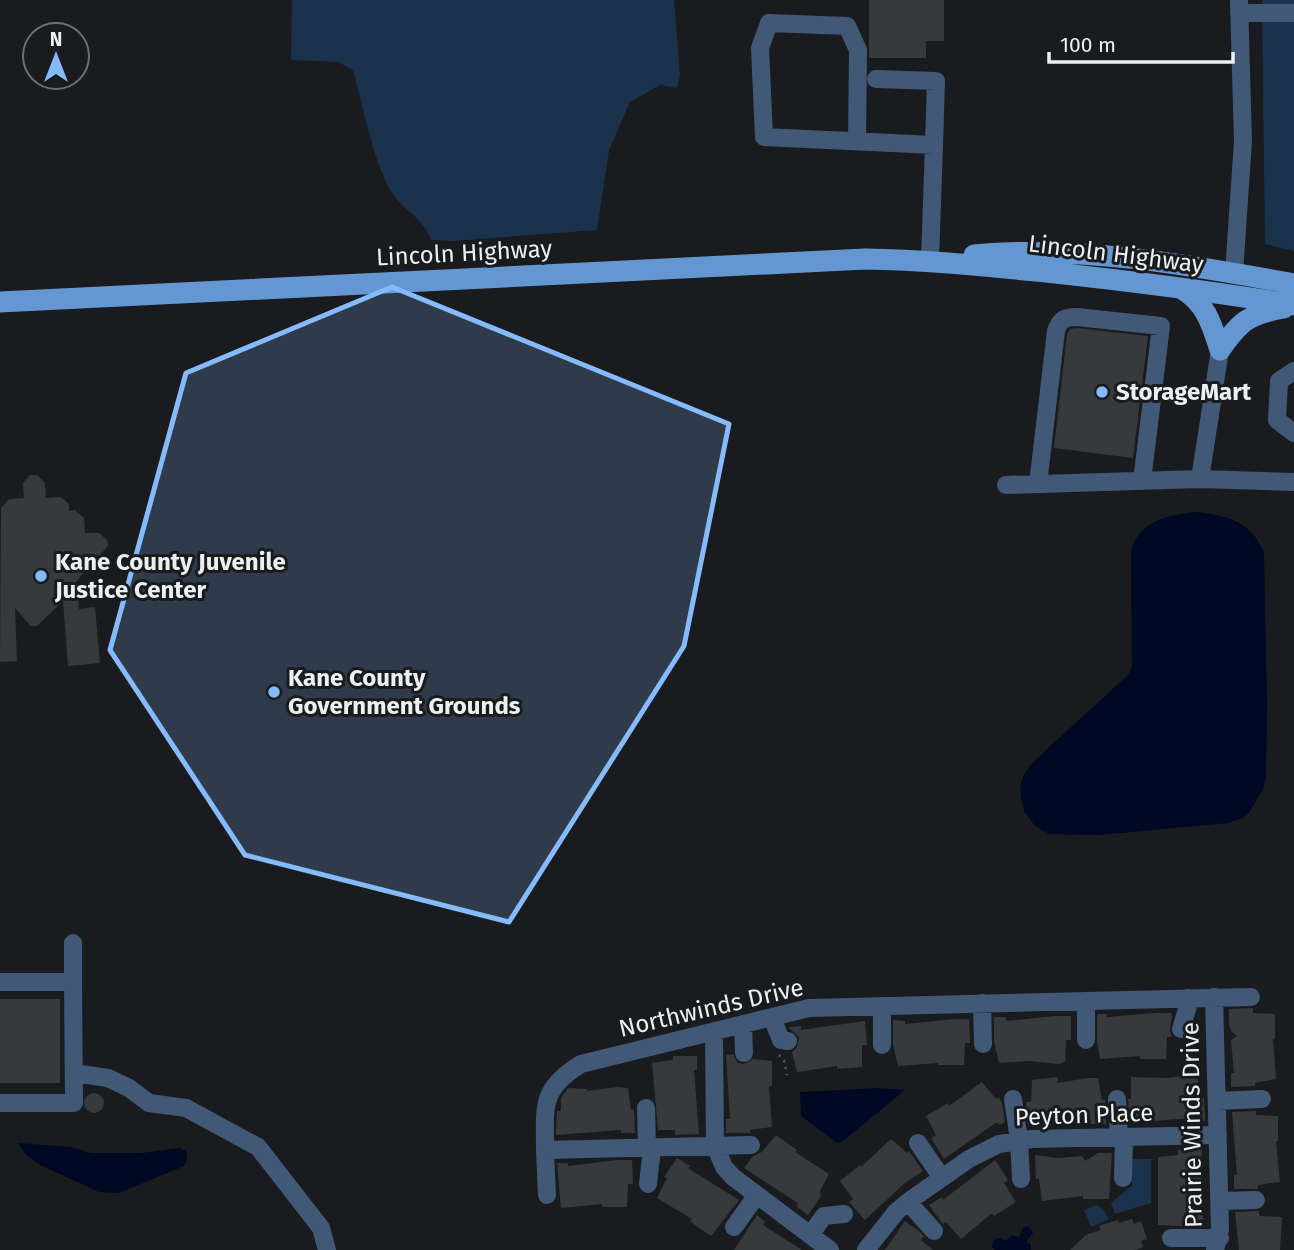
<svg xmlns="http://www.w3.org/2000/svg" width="1294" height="1250" font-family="'Fira Sans',sans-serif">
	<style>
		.green { fill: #1b324c }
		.water { fill: #000923 }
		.building { fill: #373a3c }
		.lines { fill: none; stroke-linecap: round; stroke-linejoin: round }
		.path { stroke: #5d5f61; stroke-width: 2.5; stroke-dasharray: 2 5; stroke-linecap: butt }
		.minor { stroke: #415976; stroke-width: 18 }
		.major { stroke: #6497d2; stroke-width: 21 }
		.marked { fill: #85bbfb; fill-opacity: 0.2; stroke: #85bbfb; stroke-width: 5; stroke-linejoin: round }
		.poi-dot { fill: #85bbfb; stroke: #191b1e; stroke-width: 2.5 }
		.labels { text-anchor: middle; stroke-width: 6; stroke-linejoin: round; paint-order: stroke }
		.street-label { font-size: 24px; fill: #edeff0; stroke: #191b1e }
		.poi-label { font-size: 24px; font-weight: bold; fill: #edeff0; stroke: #191b1e; text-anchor: start }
	</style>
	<rect width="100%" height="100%" fill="#191b1e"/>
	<path class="green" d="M 292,0 L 674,0 L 680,75 L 677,88 L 660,85 L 630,102 L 609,150 L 597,230 L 454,241 L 431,240 C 425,219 401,209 390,190 C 371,153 364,109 353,70 L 338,62 L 291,60 Z
		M 1262,0 L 1294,0 L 1294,251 L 1265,244 Z
		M 1132,1159 L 1151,1159 L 1151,1203 L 1115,1214 L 1111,1203 L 1132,1185 Z
		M 1096,1205 L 1103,1209 L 1109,1219 L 1091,1227 L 1084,1210 Z"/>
	<path class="water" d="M 1195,512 C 1225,515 1252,521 1264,553 L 1267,703 L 1266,778 L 1263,789 L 1249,813 L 1243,818 L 1228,823 L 1100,835 L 1049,834 L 1035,826 L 1024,811 L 1021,798 L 1020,786 L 1024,774 L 1032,763 L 1129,674 L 1132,667 L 1131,552 C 1138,521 1168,515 1195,512 Z
		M 878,1088 L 905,1090 L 842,1142 L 837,1143 L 801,1116 L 800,1092 Z
		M 18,1143 L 71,1147 L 91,1153 L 142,1153 L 180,1148 L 186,1151 L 187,1159 L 184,1166 L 119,1193 L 99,1192 L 40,1165 L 26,1155 Z
		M 1028,1226 L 1033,1233 L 1026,1242 L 1031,1245 L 1031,1250 L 995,1250 L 992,1247 L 994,1240 L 999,1238 L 1006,1241 L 1012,1235 L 1019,1237 L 1023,1228 Z"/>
	<path class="building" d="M 869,0 L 944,0 L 944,41 L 926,41 L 926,58 L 869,58 Z
		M 1077,328 L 1148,336 L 1133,458 L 1054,448 L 1067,334 L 1070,329 Z
		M 30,475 L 37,475 L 45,483 L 46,498 L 61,497 L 69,504 L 69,511 L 75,510 L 84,518 L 85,533 L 99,533 L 107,540 L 108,546 L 100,555 L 85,555 L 86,570 L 76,582 L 79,609 L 95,607 L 100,663 L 68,666 L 63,601 L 37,626 L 31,626 L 15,608 L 17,661 L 0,662 L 1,508 L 9,499 L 24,498 L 23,483 Z
		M 0,999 L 60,999 L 60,1083 L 0,1083 Z
		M 1253,1008 L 1253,1013 L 1275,1014 L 1275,1039 L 1273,1039 L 1276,1079 L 1255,1083 L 1255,1086 L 1231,1087 L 1231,1073 L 1234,1073 L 1231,1040 L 1237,1036 L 1231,1031 L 1229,1024 L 1229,1009 Z
		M 1156,1013 L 1172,1013 L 1170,1031 L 1172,1037 L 1167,1037 L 1166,1059 L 1140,1059 L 1140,1056 L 1100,1059 L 1097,1041 L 1097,1014 L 1107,1014 L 1107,1017 Z
		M 1055,1016 L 1071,1016 L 1071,1040 L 1066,1040 L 1065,1062 L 1059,1064 L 1029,1061 L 999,1063 L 994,1041 L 994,1017 L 1006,1017 L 1006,1021 Z
		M 954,1019 L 969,1019 L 970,1043 L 965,1043 L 964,1065 L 938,1065 L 938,1063 L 898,1066 L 893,1044 L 893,1020 L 905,1021 L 905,1024 Z
		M 865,1021 L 867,1045 L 862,1045 L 862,1067 L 837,1069 L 837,1066 L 797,1072 L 792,1052 L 797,1047 L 799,1037 L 788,1027 L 801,1026 L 801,1030 Z
		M 733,1054 L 738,1063 L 744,1064 L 753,1059 L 772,1061 L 772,1086 L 769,1086 L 772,1127 L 750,1130 L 750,1133 L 726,1133 L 726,1119 L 730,1119 L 726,1055 Z
		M 673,1056 L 697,1056 L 697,1070 L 694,1070 L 699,1134 L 675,1135 L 675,1130 L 658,1130 L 652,1063 L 673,1060 Z
		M 1188,1075 L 1197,1076 L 1201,1098 L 1204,1097 L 1205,1121 L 1191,1121 L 1191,1118 L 1130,1123 L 1128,1099 L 1131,1099 L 1131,1077 L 1167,1078 Z
		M 1058,1077 L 1057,1083 L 1088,1078 L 1098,1078 L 1102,1100 L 1105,1100 L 1106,1124 L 1091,1124 L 1091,1120 L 1028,1126 L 1026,1102 L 1031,1102 L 1032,1080 Z
		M 982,1082 L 996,1099 L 999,1097 L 1002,1103 L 1005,1122 L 999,1125 L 997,1122 L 944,1159 L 931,1138 L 936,1135 L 926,1116 L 948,1103 L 949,1106 Z
		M 618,1087 L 628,1088 L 631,1110 L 634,1109 L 635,1133 L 621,1133 L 621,1130 L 556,1135 L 557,1111 L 561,1111 L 561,1098 L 568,1088 L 587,1089 L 587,1091 Z
		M84 1103a10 10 0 1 1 20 0a10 10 0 1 1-20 0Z
		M 1256,1111 L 1256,1115 L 1278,1116 L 1278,1141 L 1276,1141 L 1280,1182 L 1258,1185 L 1258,1189 L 1234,1189 L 1234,1175 L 1237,1175 L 1232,1112 Z
		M 776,1135 L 797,1150 L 795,1152 L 829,1174 L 819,1193 L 822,1195 L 808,1215 L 796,1206 L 798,1203 L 744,1168 L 753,1156 L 762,1152 Z
		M 891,1139 L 907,1153 L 909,1151 L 923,1171 L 906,1182 L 865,1220 L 849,1202 L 853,1199 L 840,1181 L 860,1165 L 861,1167 Z
		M 1202,1149 L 1201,1196 L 1204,1227 L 1158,1225 L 1158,1157 L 1178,1155 L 1178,1150 Z
		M 1098,1153 L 1112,1153 L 1109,1199 L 1083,1199 L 1083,1196 L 1042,1201 L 1039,1179 L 1036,1179 L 1035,1155 L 1058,1158 L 1082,1156 L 1085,1161 Z
		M 677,1158 L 690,1166 L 688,1168 L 739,1200 L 711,1236 L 695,1225 L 690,1221 L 692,1219 L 657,1198 L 667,1178 L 664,1177 Z
		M 617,1160 L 632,1160 L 633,1184 L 628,1184 L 627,1207 L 602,1207 L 602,1204 L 561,1208 L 557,1163 L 568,1163 L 568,1166 Z
		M 995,1160 L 1008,1180 L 1004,1183 L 1016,1202 L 994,1216 L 992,1213 L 961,1239 L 946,1222 L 943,1224 L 929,1205 L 942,1197 L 943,1200 Z
		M 1259,1211 L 1259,1216 L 1282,1217 L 1280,1250 L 1239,1250 L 1235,1212 Z
		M 757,1215 L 765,1222 L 763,1225 L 802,1250 L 734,1250 Z
		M 1132,1219 L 1134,1224 L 1141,1221 L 1147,1239 L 1141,1241 L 1143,1247 L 1135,1250 L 1070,1250 L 1086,1235 L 1101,1230 L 1099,1226 L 1118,1220 L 1119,1223 Z
		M 905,1221 L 920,1232 L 924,1236 L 921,1240 L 933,1250 L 885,1250 Z"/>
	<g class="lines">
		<path class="path" d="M 779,1055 L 784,1061 L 787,1075"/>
		<path class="minor" d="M 1239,13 L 1294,13
			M 876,79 L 936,81 L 934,145
			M 857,141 L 858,50 L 847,26 L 769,23 L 760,48 L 764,137 L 934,145 L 930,260
			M 1234,273 L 1243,141 L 1239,0
			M 1220,350 L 1200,479 L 1294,482
			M 1294,371 L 1279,381 L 1277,420 L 1294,433
			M 1038,484 L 1056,331 C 1060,319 1065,317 1077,317 L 1161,326 L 1142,481
			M 1006,485 L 1200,479
			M 73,943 L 73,982
			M 0,982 L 73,982 L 74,1103 L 0,1103
			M 1214,997 L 1220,1229 L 1215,1250
			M 1086,1001 L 1086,1040
			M 982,1003 L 983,1044
			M 882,1006 L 882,1045
			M 743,1024 L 744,1053
			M 775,1025 L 781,1040 L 788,1041
			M 1181,1029 L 1188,1006 L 1188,998
			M 714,1031 L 715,1146 L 724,1167 L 733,1177 L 830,1250
			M 74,1073 L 108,1078 L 129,1088 L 149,1103 L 186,1108 L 258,1147 L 321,1228 L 327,1250
			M 1013,1099 L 1019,1140 L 1021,1179
			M 1117,1099 L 1119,1137
			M 1217,1101 L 1262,1099
			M 646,1108 L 647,1148
			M 918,1143 L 942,1178
			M 751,1145 L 545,1150 C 545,1107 540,1089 581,1064 L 809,1008 L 1251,997
			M 545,1150 L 547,1195
			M 1123,1178 L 1124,1137
			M 648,1184 L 652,1148
			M 1220,1201 L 1256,1200
			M 908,1202 L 934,1231
			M 734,1227 L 752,1202
			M 810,1235 L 824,1216 L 844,1214
			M 1171,1238 L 1220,1238
			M 866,1250 L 896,1212 L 909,1201 L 969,1159 L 999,1144 L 1032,1139 L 1218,1135"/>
		<path class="major" d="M 974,255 C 1078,245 1191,265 1294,284
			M 1182,289 C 1206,303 1212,325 1220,350
			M 0,302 L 865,259 C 927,260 984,266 1046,272 C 1129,281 1211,291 1294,305
			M 1220,350 C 1240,321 1249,314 1284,308"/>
	</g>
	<path class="marked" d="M 392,287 L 729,424 L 684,646 L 509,922 L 245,855 L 110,650 L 186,373 Z"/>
	<g class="poi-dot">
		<circle cx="1102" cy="392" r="7"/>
		<circle cx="41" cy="576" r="7"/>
		<circle cx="274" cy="692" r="7"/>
	</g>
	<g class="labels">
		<g class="street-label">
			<text transform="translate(464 253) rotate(-3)" y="8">Lincoln Highway</text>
			<text transform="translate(1116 254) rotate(7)" y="8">Lincoln Highway</text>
			<text transform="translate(711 1008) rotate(-13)" y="8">Northwinds Drive</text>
			<text transform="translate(1084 1115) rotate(-2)" y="8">Peyton Place</text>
			<text transform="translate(1192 1125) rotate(-91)" y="8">Prairie Winds Drive</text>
		</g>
		<g class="poi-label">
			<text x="1116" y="400">StorageMart</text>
			<text x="55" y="570">Kane County Juvenile<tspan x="55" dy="28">Justice Center</tspan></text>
			<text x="288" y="686">Kane County<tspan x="288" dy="28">Government Grounds</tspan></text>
		</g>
	</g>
	<g transform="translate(56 56)"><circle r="33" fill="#191b1e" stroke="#6e7072" stroke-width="2"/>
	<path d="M0-5L12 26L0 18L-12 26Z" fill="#85bbfb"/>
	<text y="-10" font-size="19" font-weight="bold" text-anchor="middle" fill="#edeff0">N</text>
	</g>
	<path d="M1049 52v10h184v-10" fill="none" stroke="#edeff0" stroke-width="3.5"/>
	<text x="1060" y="52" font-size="21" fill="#edeff0" stroke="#191b1e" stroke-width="5" paint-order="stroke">100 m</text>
</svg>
